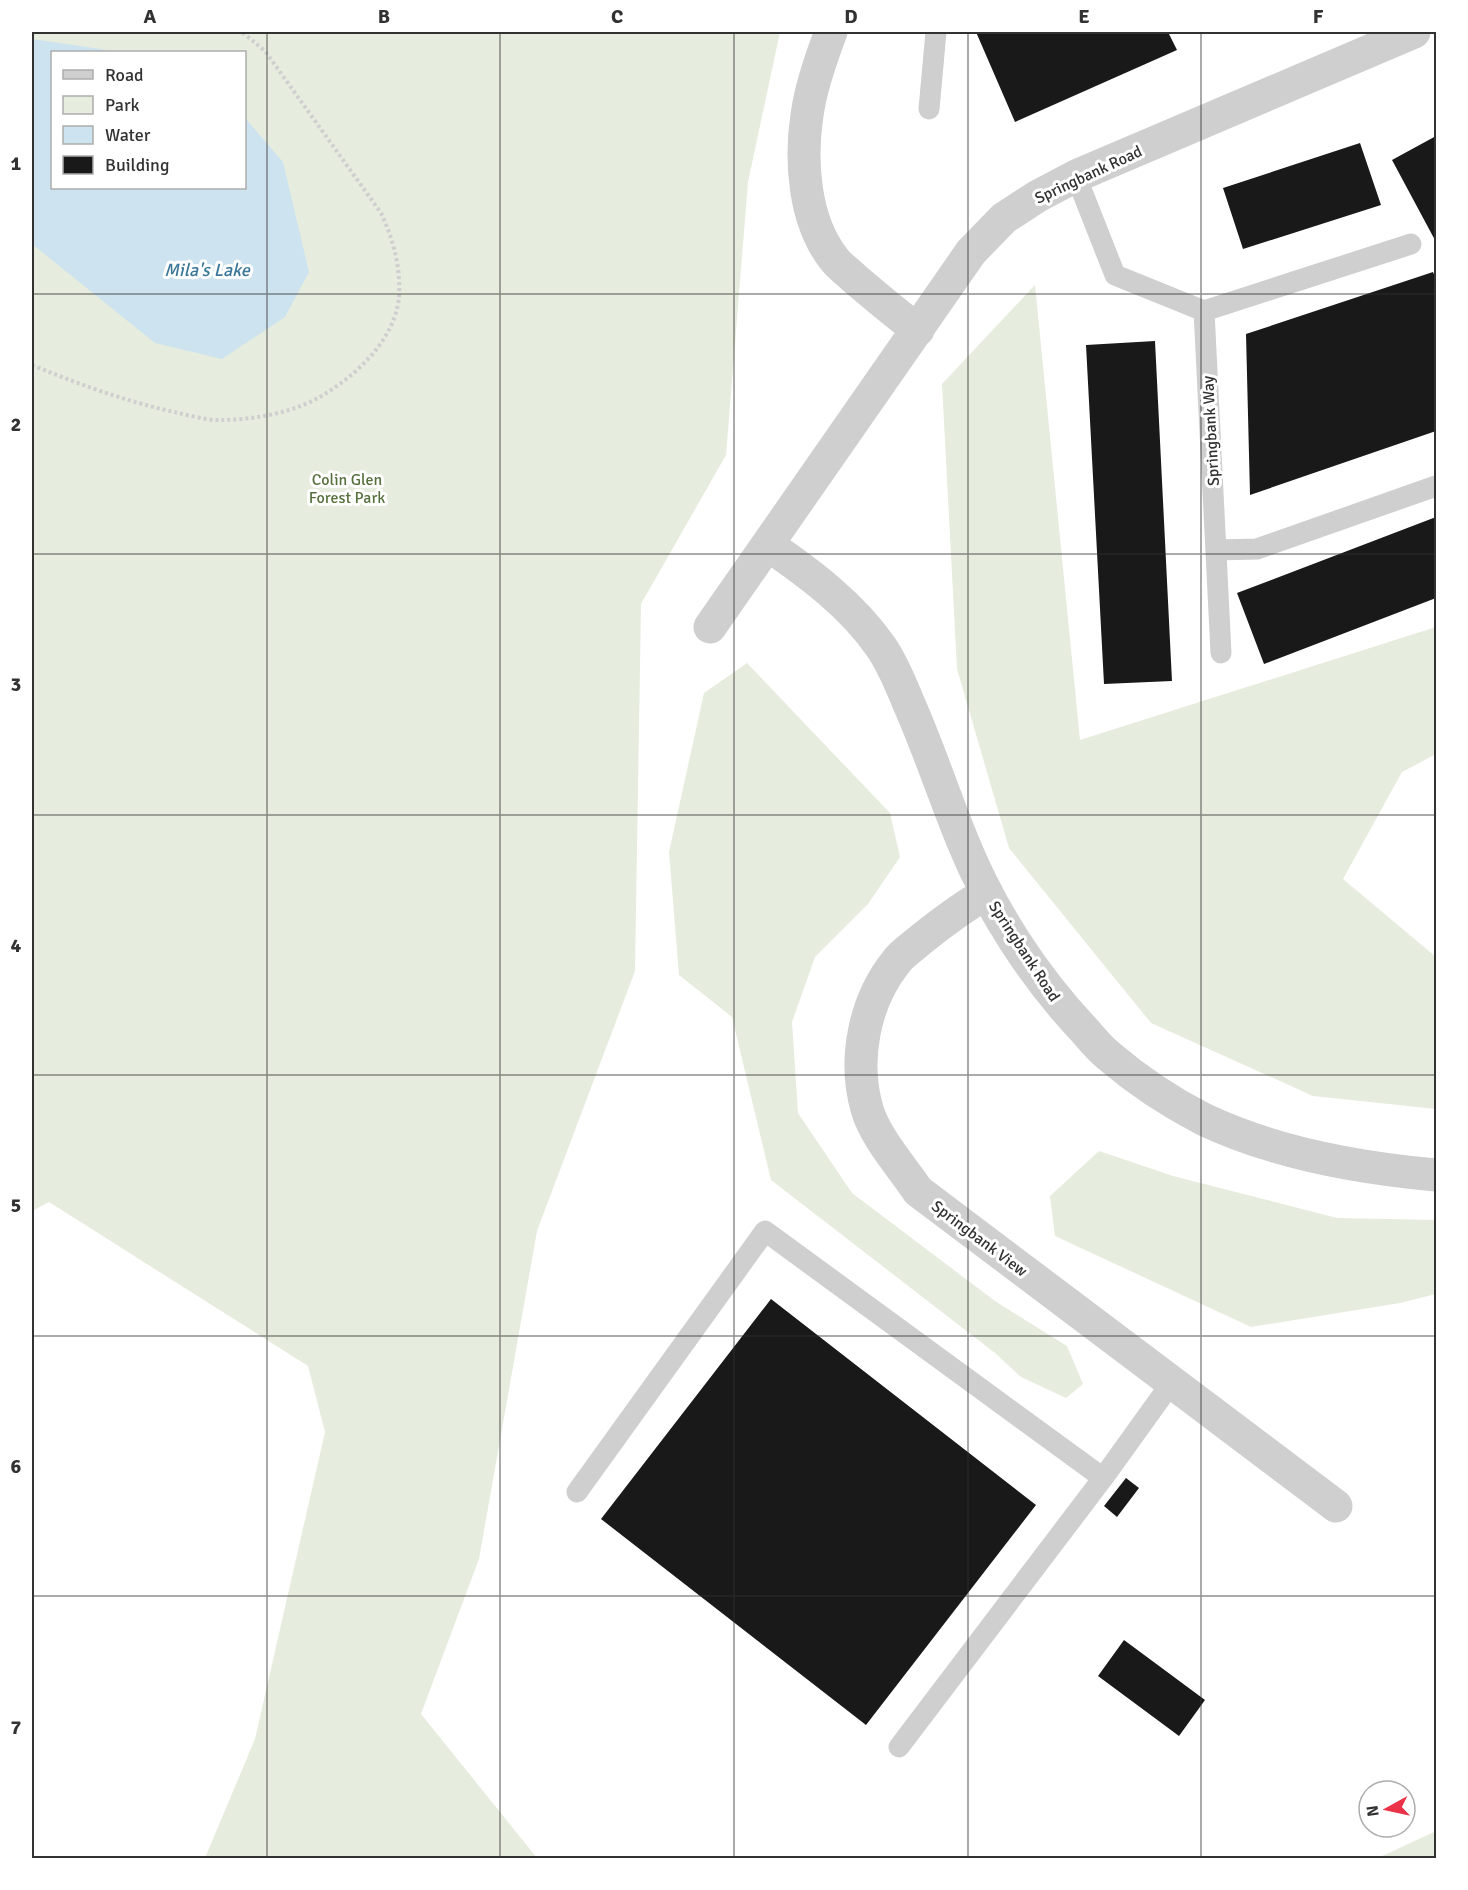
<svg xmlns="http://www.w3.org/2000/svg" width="1468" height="1890" font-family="Signika,sans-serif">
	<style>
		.green { fill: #e6ecde; fill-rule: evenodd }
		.water { fill: #cde3ef }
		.building { fill: #191919 }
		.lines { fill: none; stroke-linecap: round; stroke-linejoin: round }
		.path { stroke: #cfcfcf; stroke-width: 4; stroke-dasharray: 3 3; stroke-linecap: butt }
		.service { stroke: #cfcfcf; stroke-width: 21 }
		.minor { stroke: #cfcfcf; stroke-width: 33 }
		.grid { fill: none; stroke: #323232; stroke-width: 1.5; stroke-opacity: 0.55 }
		.labels { text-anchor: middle; stroke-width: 6; stroke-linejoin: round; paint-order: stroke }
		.street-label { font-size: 16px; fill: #323232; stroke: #fff }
		.park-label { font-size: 16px; fill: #57713d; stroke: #fff }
		.water-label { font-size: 18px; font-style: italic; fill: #3c7899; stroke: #fff }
		.neatline { fill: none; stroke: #323232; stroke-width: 2 }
		.grid-label { font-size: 20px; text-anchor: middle; font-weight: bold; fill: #323232 }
	</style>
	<rect width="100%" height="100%" fill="#fff"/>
	<path class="green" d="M 32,32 L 780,32 L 748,182 L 726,455 L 641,604 L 635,971 L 537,1231 L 479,1559 L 421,1714 L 537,1858 L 205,1858 L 255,1739 L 325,1432 L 308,1366 L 49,1202 L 32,1211 ZM 52,52 L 244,52 L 244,188 L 52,188 Z
		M 1035,285 L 1080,740 L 1436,627 L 1436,754 L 1402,772 L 1343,879 L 1436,957 L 1436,1109 L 1313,1096 L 1151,1023 L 1009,848 L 957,669 L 942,384 Z
		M 747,663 L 890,813 L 900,857 L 868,904 L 815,957 L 792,1022 L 798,1113 L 852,1193 L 995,1301 L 1067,1346 L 1083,1384 L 1066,1398 L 1021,1377 L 995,1353 L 771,1180 L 732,1017 L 679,975 L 669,852 L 704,693 Z
		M 1099,1151 L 1173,1176 L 1337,1218 L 1436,1220 L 1436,1294 L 1400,1303 L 1251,1327 L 1055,1236 L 1050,1196 Z
		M 1436,1831 L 1436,1858 L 1378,1858 Z"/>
	<path class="water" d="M 32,39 L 120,52 L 52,52 L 52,188 L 244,188 L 245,118 L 283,162 L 309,272 L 285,317 L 222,359 L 155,343 L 32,244 Z"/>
	<path class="building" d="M 976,32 L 1168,32 L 1177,50 L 1015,122 Z
		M 1436,136 L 1436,242 L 1392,160 Z
		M 1360,143 L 1381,205 L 1243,249 L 1223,188 Z
		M 1433,272 L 1436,279 L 1436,431 L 1250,495 L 1246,334 Z
		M 1155,341 L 1172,681 L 1104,684 L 1086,345 Z
		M 1436,517 L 1436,598 L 1264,664 L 1237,593 Z
		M 771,1299 L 1036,1505 L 866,1725 L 601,1519 Z
		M 1126,1478 L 1139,1488 L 1117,1517 L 1104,1506 Z
		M 1124,1640 L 1205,1700 L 1179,1736 L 1098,1676 Z"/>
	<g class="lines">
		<path class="path" d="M 32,365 C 78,384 125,401 174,412 C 188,415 204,420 219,420 C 250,420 288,414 316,399 C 353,379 395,341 399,297 C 401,267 393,239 381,213 L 265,51 L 242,32"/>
		<path class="service" d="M 929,109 L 936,32
			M 1076,176 L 1115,275 L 1204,311 L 1221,653
			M 1204,311 L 1411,244
			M 1216,550 L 1257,549 L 1436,486
			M 577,1492 L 765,1231 L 1103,1478
			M 899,1747 L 1103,1478 L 1172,1382"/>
		<path class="minor" d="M 831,32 C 821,58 811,86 807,115 C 800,161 804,221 834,259 C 839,266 848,272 854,278 C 875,296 895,313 918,330
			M 768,545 C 809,573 852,605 881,647 C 893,664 901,685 909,704 C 929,749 944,796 963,842 C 991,911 1034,977 1085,1031 C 1093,1040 1100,1049 1109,1056 C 1137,1080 1170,1102 1203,1119 C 1274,1153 1359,1168 1436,1175
			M 710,627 L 971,252 L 1004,218 L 1038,196 L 1076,176 L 1414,32
			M 987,893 C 961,908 936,927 913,946 C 907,951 900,956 896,962 C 864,1002 853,1060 867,1109 C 875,1137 902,1167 918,1191 L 1336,1506"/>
	</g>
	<path class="grid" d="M 267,32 L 267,1858M 500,32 L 500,1858M 734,32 L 734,1858M 968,32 L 968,1858M 1201,32 L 1201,1858M 32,294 L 1436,294M 32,554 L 1436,554M 32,815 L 1436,815M 32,1075 L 1436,1075M 32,1336 L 1436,1336M 32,1596 L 1436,1596"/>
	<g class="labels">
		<g class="street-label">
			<text transform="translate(1088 174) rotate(-25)" y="6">Springbank Road</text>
			<text transform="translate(1210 431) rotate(-93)" y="6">Springbank Way</text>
			<text transform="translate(1025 951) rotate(57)" y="6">Springbank Road</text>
			<text transform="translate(980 1238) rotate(37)" y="6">Springbank View</text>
		</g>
		<g class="park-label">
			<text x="347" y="485">Colin Glen<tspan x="347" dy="18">Forest Park</tspan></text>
		</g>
		<g class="water-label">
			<text x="207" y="276">Mila's Lake</text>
		</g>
	</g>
	<rect width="1468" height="1890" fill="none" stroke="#ffffff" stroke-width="66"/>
	<rect x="51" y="51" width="195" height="138" fill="#ffffff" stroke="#adadad" stroke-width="1.5"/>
	<rect x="63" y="70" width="30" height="9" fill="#cfcfcf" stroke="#adadad" stroke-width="1.5"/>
	<text x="105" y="81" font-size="18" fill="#323232">Road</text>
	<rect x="63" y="96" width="30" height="18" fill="#e6ecde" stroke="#adadad" stroke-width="1.5"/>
	<text x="105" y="111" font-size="18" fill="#323232">Park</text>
	<rect x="63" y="126" width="30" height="18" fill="#cde3ef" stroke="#adadad" stroke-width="1.5"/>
	<text x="105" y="141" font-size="18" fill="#323232">Water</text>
	<rect x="63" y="156" width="30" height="18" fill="#191919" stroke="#adadad" stroke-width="1.5"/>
	<text x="105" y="171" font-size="18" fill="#323232">Building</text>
	<g transform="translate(1387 1809) rotate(262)"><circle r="28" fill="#ffffff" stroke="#adadad" stroke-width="1.5"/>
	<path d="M0-4.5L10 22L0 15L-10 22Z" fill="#eb3248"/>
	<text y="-9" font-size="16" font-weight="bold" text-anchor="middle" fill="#323232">N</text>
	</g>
	<rect x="33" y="33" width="1402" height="1824" class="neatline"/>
	<g class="grid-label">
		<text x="150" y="23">A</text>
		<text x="384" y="23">B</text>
		<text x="617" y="23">C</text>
		<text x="851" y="23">D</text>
		<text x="1084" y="23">E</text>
		<text x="1318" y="23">F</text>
		<text x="16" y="170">1</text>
		<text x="16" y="431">2</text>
		<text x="16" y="691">3</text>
		<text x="16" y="952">4</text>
		<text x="16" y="1212">5</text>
		<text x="16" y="1473">6</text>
		<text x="16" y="1734">7</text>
	</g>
</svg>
